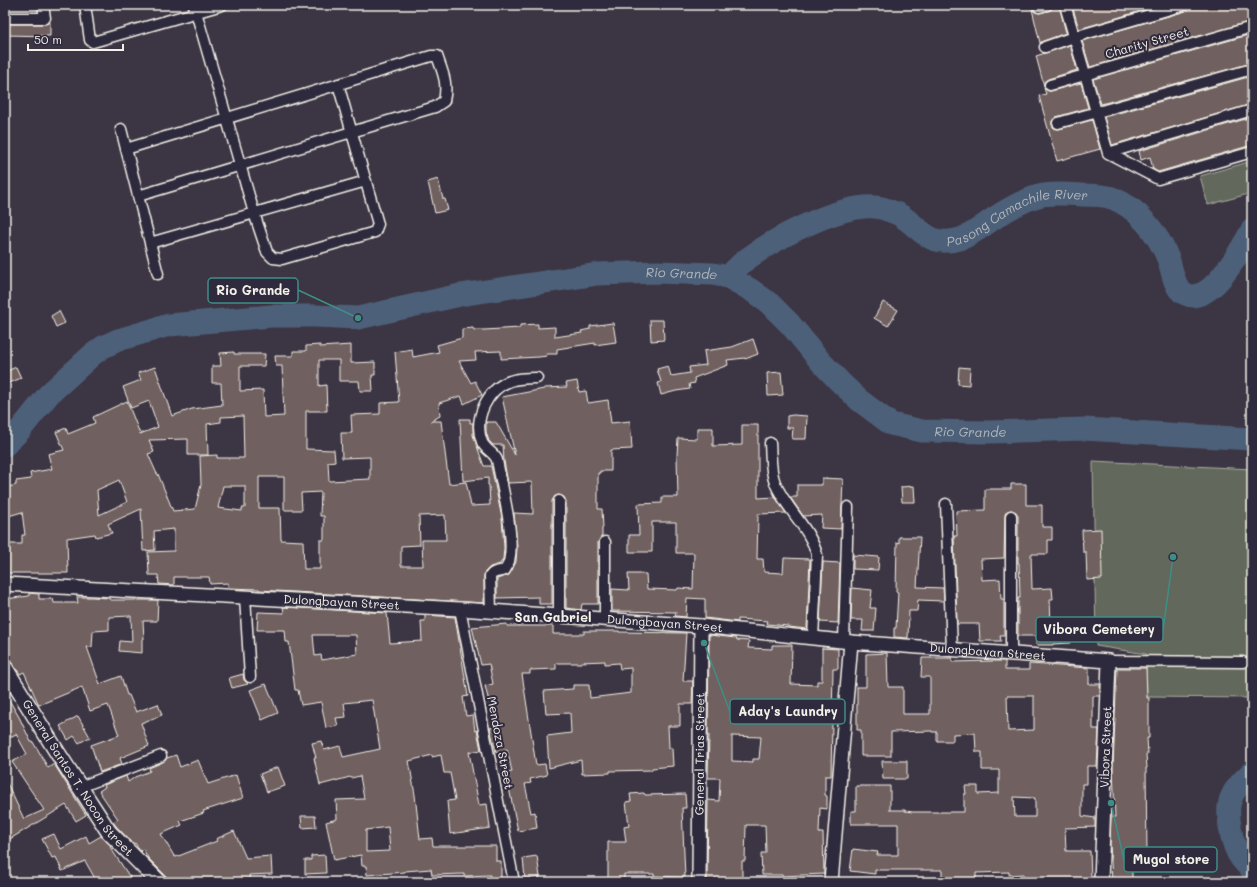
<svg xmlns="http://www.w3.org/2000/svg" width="1257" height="887" font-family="Mali,sans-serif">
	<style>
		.green { fill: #62695b; stroke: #abada2 }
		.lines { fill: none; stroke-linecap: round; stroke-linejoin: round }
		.river { stroke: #4e6179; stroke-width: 23 }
		.building { fill: #70615e; stroke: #f4f1e8; fill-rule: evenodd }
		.minor-casing { stroke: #f4f1e8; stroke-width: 13 }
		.tertiary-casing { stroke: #f4f1e8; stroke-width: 16 }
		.secondary-casing { stroke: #f4f1e8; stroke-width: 18 }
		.minor { stroke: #2f2a3d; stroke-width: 10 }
		.tertiary { stroke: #2f2a3d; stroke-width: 13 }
		.secondary { stroke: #2f2a3d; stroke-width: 15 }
		.labels { text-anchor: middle; stroke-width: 4; stroke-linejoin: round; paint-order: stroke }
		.street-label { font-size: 12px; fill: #f4f1e8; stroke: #2f2a3d }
		.water-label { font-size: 13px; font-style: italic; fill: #b2b7bc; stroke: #2f2a3d }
		.neighbourhood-label { font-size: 13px; font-weight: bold; fill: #f4f1e8; stroke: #2f2a3d }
		.leader { fill: none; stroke: #3d8f86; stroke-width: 1.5 }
		.callout-dot { fill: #3d8f86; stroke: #2f2a3d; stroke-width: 1.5 }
		.callout { fill: #2f2a3d; stroke: #3d8f86; stroke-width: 1.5 }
		.callout-label { font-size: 13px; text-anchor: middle; font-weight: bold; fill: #f4f1e8 }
	</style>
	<rect width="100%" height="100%" fill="#3c3544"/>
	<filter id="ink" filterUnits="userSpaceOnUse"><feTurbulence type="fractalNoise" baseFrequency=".025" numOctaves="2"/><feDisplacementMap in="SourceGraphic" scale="8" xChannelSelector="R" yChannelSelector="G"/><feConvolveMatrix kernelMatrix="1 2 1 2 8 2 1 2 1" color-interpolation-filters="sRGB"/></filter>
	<g filter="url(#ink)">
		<path class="green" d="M 1252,161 L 1252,193 L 1208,205 L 1200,176 Z
			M 1093,461 L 1252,469 L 1252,698 L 1147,697 L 1146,654 L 1096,646 Z"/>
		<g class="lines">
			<g class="river">
				<path id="s1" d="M 728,277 C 734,271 740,264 747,259 C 776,238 850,197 885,209 C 890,211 896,213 900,215 C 922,229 929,248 960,239 C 973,235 985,224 996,217 C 1010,208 1027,198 1043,195 C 1056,193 1069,194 1082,195 C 1092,195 1103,195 1112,198 C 1139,208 1159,235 1169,261 C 1172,270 1173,281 1179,289 C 1182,293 1188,296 1193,296 C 1217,295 1241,249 1252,230"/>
				<path id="s2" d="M 5,445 L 20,430 L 49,394 L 92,355 L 103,347 L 118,340 L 169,325 L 271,316 L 316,316 L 358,318 L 460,295 L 598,274 L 657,272 L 713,274 L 728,277 L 751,290 L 769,303 L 790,324 L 821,362 L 840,382 L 859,400 L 891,424 L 922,431 L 990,432 L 1084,429 L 1252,439"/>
				<path d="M 1252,772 C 1244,779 1235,788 1231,798 C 1225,813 1232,846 1241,858 C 1244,862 1248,866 1252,870"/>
			</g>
		</g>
		<path class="building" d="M 1031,5 L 1033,5 L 1033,9 L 1035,12 L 1040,13 L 1051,10 L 1053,5 L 1059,5 L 1066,33 L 1043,41 L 1040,43 Z
			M 1072,5 L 1161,5 L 1079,29 Z
			M 1190,5 L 1252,5 L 1252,21 L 1090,67 L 1082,41 L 1186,11 L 1189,9 Z
			M 50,22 L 50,36 L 5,35 L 5,24 L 45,24 Z
			M 1252,34 L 1252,63 L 1101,104 L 1093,79 Z
			M 1070,45 L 1077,70 L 1048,79 L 1045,81 L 1044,86 L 1036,56 Z
			M 1252,76 L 1252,104 L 1112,145 L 1104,117 Z
			M 1081,83 L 1088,108 L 1056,117 L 1052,121 L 1052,125 L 1054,128 L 1059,129 L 1092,120 L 1100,149 L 1057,161 L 1039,96 L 1046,94 L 1044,88 L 1048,91 L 1051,91 Z
			M 1252,117 L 1252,145 L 1158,172 L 1153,169 L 1150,157 L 1141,160 L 1139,151 Z
			M 438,179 L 443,199 L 445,199 L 448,210 L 435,213 L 428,182 Z
			M 883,302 L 898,310 L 888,326 L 874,318 Z
			M 59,311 L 65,323 L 56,327 L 51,316 Z
			M 650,320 L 663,320 L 664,340 L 651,341 Z
			M 613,323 L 616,342 L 595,345 L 595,343 L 557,349 L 557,354 L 546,354 L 547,356 L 539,357 L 501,359 L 501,351 L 475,352 L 476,360 L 459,361 L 471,383 L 475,381 L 482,395 L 464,404 L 461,396 L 439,403 L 440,416 L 431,421 L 441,421 L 449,484 L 466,482 L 471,506 L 490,505 L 489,485 L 488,485 L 488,478 L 463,481 L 460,419 L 470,419 L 470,423 L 473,423 L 473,435 L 484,466 L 491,466 L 502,518 L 504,548 L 503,559 L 500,564 L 490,567 L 485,572 L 484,576 L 484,603 L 259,590 L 259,589 L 228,588 L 228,583 L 210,584 L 209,577 L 174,577 L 174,585 L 159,584 L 158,575 L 149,575 L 148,552 L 174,551 L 174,529 L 154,531 L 155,550 L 143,551 L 141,509 L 108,524 L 112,533 L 96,537 L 95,534 L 67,538 L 68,573 L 5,573 L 5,544 L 22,544 L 22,535 L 25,535 L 22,512 L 5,517 L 5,488 L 16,485 L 16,481 L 31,479 L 30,473 L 52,469 L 48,454 L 64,450 L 56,432 L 66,428 L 68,434 L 95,423 L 93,417 L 127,401 L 140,434 L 158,427 L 149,401 L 131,408 L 123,387 L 141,380 L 138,373 L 155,367 L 172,416 L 192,409 L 222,405 L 221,383 L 212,383 L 212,366 L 221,366 L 220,353 L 234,352 L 234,354 L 265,354 L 264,366 L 240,366 L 240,391 L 263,390 L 264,417 L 284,416 L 282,366 L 276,366 L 275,356 L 293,356 L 293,351 L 306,351 L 306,346 L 320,345 L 320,347 L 351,345 L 351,363 L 375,362 L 375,375 L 372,375 L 373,391 L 360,391 L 359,381 L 339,381 L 339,360 L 319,360 L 319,386 L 326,385 L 327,411 L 306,411 L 306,449 L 334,450 L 335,461 L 328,462 L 329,481 L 370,479 L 370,457 L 342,458 L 341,433 L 352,433 L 351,415 L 380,414 L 380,403 L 399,402 L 395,352 L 412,349 L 413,357 L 439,352 L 437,345 L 462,338 L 462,329 L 473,328 L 474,330 L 484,330 L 520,328 L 520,325 L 538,324 L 538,328 L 555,327 L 555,337 L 582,333 L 581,331 L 590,329 L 590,326 ZM 243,416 L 244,458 L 217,458 L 217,455 L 200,456 L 201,485 L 195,509 L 173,511 L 158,474 L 157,474 L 148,454 L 154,452 L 149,440 L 188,439 L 188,455 L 208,455 L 207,424 L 221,422 L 221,417 ZM 259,477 L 284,477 L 284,510 L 302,510 L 301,493 L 321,492 L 320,516 L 324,516 L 324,540 L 320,540 L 320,569 L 304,569 L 303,541 L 281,540 L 280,508 L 259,508 ZM 119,480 L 127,502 L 99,515 L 97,490 ZM 223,486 L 245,486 L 245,508 L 242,508 L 242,511 L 218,508 ZM 445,515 L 446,540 L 422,540 L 423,566 L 401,566 L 401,546 L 420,545 L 419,516 Z
			M 753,339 L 758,354 L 745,359 L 745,358 L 727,360 L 728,365 L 694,378 L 695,383 L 689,384 L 690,389 L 676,391 L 661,395 L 658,383 L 661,382 L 657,369 L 668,366 L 671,376 L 690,373 L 689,367 L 706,365 L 704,351 L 732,347 Z
			M 16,367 L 21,378 L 5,385 L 5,372 Z
			M 959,367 L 970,368 L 969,385 L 958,384 Z
			M 781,372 L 783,395 L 768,396 L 767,373 Z
			M 577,381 L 579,392 L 586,391 L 588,403 L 608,400 L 611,423 L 630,421 L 631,434 L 632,449 L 611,450 L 611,471 L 600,471 L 600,473 L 598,473 L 598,509 L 602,509 L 603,528 L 602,528 L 602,536 L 598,542 L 598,604 L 582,604 L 581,610 L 566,608 L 566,501 L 564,497 L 559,495 L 555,496 L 552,501 L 552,604 L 539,604 L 539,597 L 497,598 L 497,579 L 509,575 L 516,562 L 517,548 L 514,513 L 533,514 L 532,482 L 508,483 L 504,461 L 503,445 L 493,445 L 489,441 L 486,432 L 486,422 L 496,422 L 515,455 L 502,397 L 544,389 L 544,388 L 567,387 L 566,383 Z
			M 793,415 L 807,416 L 806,439 L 792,439 L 793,428 L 787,428 L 787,416 Z
			M 742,425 L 758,425 L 758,498 L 775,497 L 786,513 L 758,514 L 757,559 L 763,559 L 764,572 L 783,573 L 784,558 L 810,559 L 807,629 L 788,627 L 788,626 L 767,624 L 768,621 L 738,619 L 738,622 L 705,618 L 705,599 L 687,598 L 686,617 L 675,616 L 676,612 L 612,611 L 612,589 L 629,590 L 628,574 L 646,574 L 647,589 L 677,590 L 678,588 L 693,589 L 694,553 L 676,553 L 676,522 L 652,522 L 652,552 L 629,552 L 629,535 L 639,535 L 638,504 L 662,503 L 662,497 L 678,497 L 677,456 L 678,438 L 697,439 L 697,428 L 713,428 L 713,446 L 742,445 Z
			M 822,478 L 843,479 L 841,529 L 821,528 L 822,515 L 803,516 L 790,497 L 797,497 L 797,485 L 822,485 Z
			M 1011,484 L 1026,484 L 1026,505 L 1042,505 L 1042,527 L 1052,527 L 1052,540 L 1048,540 L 1048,554 L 1031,554 L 1032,589 L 1052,588 L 1053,599 L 1050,599 L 1051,625 L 1053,625 L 1053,630 L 1070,630 L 1070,643 L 1053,644 L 1053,645 L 1036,645 L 1036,636 L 1018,636 L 1018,598 L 1020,598 L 1019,563 L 1018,563 L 1018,516 L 1016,512 L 1011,510 L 1007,511 L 1005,516 L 1004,558 L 981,559 L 982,580 L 1000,579 L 1001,599 L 1004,599 L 1004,636 L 1000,636 L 1001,641 L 980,641 L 979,624 L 957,624 L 954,536 L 957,536 L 956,511 L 985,510 L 985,489 L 1011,489 Z
			M 914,486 L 915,502 L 902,502 L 901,487 Z
			M 1101,529 L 1102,579 L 1087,580 L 1086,552 L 1083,552 L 1082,530 Z
			M 899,537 L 920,537 L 917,587 L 943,588 L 944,601 L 918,600 L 917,611 L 909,611 L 908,638 L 894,637 L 894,628 L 896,628 L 898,592 L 896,592 L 897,542 L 899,543 Z
			M 853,555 L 879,557 L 878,570 L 853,569 Z
			M 823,562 L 840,563 L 838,623 L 820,622 Z
			M 852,588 L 872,590 L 870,608 L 876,608 L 874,631 L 862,631 L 863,620 L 851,620 Z
			M 29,593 L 39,594 L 39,599 L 53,599 L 54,603 L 78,603 L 77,597 L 92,597 L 109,598 L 110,600 L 158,600 L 157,621 L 143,621 L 144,639 L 142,639 L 142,653 L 119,651 L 120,641 L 132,642 L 131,616 L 109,617 L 109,630 L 93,631 L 92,647 L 87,647 L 100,684 L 121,676 L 127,695 L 129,695 L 136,712 L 158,704 L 162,715 L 141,723 L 149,746 L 120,758 L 122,764 L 100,772 L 91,745 L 119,735 L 108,705 L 90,711 L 82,687 L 39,705 L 24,672 L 20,674 L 12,663 L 9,660 L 5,659 L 5,599 L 29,596 Z
			M 283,607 L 387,613 L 390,643 L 422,641 L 421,621 L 425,621 L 425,615 L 455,617 L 468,696 L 463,697 L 466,716 L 473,715 L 475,731 L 477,730 L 481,750 L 469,752 L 479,805 L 487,804 L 490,828 L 450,834 L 447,801 L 455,800 L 450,773 L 444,773 L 441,755 L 432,757 L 432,755 L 409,761 L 415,795 L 420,839 L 432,838 L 433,846 L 496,846 L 496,861 L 501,861 L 501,879 L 490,879 L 490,875 L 464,876 L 464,874 L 432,875 L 431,869 L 405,871 L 405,872 L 367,875 L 366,866 L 362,866 L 361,855 L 334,860 L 326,822 L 337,819 L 336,800 L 364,799 L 360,776 L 351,778 L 350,777 L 320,785 L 314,758 L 316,758 L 312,743 L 321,741 L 324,750 L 340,746 L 343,757 L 380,749 L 372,700 L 344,703 L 346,717 L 336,718 L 338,726 L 326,728 L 321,702 L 301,705 L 298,690 L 295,690 L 289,642 L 286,642 L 285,630 L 257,630 L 258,612 L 284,613 ZM 313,635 L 356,635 L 357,654 L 322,660 L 321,655 L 315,656 ZM 388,827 L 390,851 L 366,852 L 366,830 Z
			M 507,624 L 507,626 L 553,626 L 553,634 L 584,634 L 584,631 L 619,631 L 619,632 L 686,633 L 683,681 L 693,681 L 692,704 L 680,704 L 680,726 L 668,726 L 669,748 L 672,748 L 673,766 L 652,768 L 652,770 L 610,771 L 610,773 L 582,774 L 581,760 L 549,768 L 547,736 L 571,733 L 570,713 L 546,714 L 544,691 L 573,689 L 573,685 L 589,685 L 590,698 L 631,693 L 631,668 L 620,669 L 619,663 L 605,664 L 605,661 L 581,662 L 581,663 L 556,663 L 556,669 L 530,670 L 530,674 L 522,674 L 536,765 L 545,764 L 547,775 L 530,779 L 531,783 L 525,784 L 531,813 L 535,812 L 537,828 L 518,831 L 509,788 L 506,789 L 502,774 L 512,772 L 507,749 L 496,752 L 490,728 L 495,727 L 489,698 L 488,698 L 485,686 L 493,684 L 489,664 L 481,665 L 472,627 Z
			M 709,635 L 736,638 L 737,640 L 749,641 L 748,648 L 772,649 L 772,645 L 792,645 L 791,684 L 817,685 L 817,681 L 822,681 L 822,648 L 838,649 L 838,669 L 833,669 L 831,776 L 825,776 L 825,795 L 827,796 L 827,809 L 820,808 L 819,833 L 823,833 L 824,874 L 782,876 L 782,875 L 762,875 L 761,853 L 766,853 L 765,825 L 746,825 L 745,861 L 742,861 L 742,878 L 707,880 L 708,800 L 719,801 L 720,778 L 708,778 L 709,735 L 708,735 ZM 732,736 L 761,737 L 759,759 L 753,759 L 753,762 L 732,761 Z
			M 887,653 L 888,687 L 903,687 L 903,714 L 930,714 L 930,677 L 921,677 L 922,658 L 952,658 L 952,662 L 994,661 L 1005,661 L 1005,670 L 1029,670 L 1029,664 L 1089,668 L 1089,684 L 1100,684 L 1100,696 L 1093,696 L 1093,729 L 1099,729 L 1097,766 L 1087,766 L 1087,784 L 1082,784 L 1082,816 L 1095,818 L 1095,827 L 1065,828 L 1066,851 L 1090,851 L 1091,879 L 1039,880 L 1039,878 L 1023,879 L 1023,874 L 1009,875 L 1009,872 L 976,873 L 976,881 L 942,881 L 942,870 L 875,870 L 875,874 L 850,871 L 853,849 L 878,852 L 877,855 L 898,855 L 898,824 L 851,824 L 851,811 L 856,811 L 856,786 L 890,786 L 890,810 L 905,810 L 905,811 L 913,812 L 964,812 L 964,794 L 966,794 L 965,786 L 978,786 L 978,794 L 999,793 L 999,770 L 982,770 L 982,752 L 976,752 L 975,733 L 953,734 L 953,741 L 937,741 L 937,732 L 932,732 L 932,731 L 891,732 L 891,756 L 861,756 L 861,730 L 857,730 L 857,687 L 866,687 L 866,654 ZM 1007,696 L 1034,696 L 1034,730 L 1008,731 ZM 1014,797 L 1035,798 L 1035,817 L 1015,817 Z
			M 1117,668 L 1146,668 L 1147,698 L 1149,698 L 1149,738 L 1147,738 L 1148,754 L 1146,754 L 1147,768 L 1146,768 L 1147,855 L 1132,856 L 1132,882 L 1112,882 L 1110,843 L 1111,817 L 1115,817 L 1113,767 Z
			M 243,674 L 244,680 L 248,684 L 232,688 L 229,678 Z
			M 266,684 L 278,713 L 262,720 L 250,690 Z
			M 5,693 L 19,717 L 31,742 L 33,742 L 37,749 L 37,748 L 48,768 L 54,764 L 86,815 L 76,821 L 66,805 L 5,842 L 5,779 L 24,819 L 44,810 L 12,762 L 27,754 L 16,734 L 8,738 L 5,732 Z
			M 78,716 L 90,737 L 79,743 L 74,736 L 68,740 L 60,726 Z
			M 176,755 L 180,767 L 198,760 L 208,784 L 236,775 L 243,798 L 203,811 L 204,813 L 180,821 L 182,825 L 161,834 L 174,856 L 176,857 L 217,841 L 216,839 L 234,831 L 246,858 L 271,856 L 272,874 L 249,875 L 250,882 L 168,882 L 166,876 L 148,858 L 143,849 L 140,851 L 135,843 L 133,844 L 116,826 L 113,822 L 118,819 L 99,791 L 105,787 L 104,785 L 126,776 L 128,782 L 135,777 L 150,771 L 149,768 L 163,762 L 167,758 Z
			M 882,761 L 907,761 L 907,779 L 883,779 Z
			M 278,767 L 285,786 L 267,792 L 260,774 Z
			M 644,793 L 645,795 L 685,794 L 686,808 L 682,808 L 685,877 L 654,876 L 654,874 L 624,874 L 624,879 L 608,880 L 608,842 L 626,842 L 624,827 L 629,826 L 626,802 L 631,801 L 630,794 Z
			M 301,816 L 315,816 L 316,827 L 302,828 Z
			M 54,834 L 61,849 L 86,836 L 89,843 L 101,836 L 111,846 L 110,847 L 133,882 L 97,882 L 85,861 L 62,871 L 56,857 L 52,858 L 42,839 Z
			M 325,855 L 326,873 L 305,874 L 305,860 L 311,860 L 311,856 Z
			M 537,856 L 540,877 L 525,879 L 523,858 Z"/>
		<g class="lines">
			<defs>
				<path id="minor" d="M 85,5 L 90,40 L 93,42 L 222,5
					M 194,5 L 254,213 L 267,252 L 273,258 L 282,259 L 375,232 L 378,224 L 338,84
					M 1065,5 L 1108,153
					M 1039,7 L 1047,5
					M 5,18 L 45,18 L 43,5
					M 1045,47 L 1074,37 L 1184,5
					M 1050,85 L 1252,27
					M 1058,123 L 1252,69
					M 121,129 L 158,274
					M 126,149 L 431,56 L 437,56 C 443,73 448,83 444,101 L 435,107 L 138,196
					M 1108,153 L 1158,179 L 1252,152
					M 1108,153 L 1252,110
					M 150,243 L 366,181
					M 770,443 C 771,455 770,471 775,483 C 786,509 810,528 817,555 L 813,638
					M 559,501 L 559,616
					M 946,504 L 952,649
					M 1011,516 L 1011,653
					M 605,542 L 605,619
					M 245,597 L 250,677
					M 460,609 L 514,882
					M 491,612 L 490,576 C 493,571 499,572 505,570 C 520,552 501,484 497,460 C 494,452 485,450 482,442 C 473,419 487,389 510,381 C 518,378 528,378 537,378
					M 844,641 L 848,507
					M 1109,661 L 1243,662
					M 80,787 L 161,756"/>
				<g id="tertiary">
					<path id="s3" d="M 5,584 L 460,609 L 701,626 L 851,642 L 1109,661 L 1101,882"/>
					<path id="s4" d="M 699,882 L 701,626"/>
					<path d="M 831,882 L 851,642"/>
				</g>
				<g id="secondary">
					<path id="s5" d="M 5,668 L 57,752 L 109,832 L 159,882"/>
				</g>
			</defs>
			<use href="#minor" class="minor-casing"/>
			<use href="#tertiary" class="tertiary-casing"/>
			<use href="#secondary" class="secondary-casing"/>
			<use href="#minor" class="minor"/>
			<use href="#tertiary" class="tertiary"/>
			<use href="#secondary" class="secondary"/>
		</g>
	</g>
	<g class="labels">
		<g class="street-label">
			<text transform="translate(1147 43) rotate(-16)" y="4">Charity Street</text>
			<text dy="4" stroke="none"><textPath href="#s3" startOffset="337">Dulongbayan Street</textPath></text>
			<text dy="4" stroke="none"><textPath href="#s3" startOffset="661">Dulongbayan Street</textPath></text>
			<text dy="4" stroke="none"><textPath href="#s3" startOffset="985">Dulongbayan Street</textPath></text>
			<text transform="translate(500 743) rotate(79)" y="4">Mendoza Street</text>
			<text transform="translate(1106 747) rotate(-88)" y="4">Vibora Street</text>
			<text dy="4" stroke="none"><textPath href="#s4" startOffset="128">General Trias Street</textPath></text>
			<text dy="4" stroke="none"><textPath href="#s5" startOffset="132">General Santos T. Nocon Street</textPath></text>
		</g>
		<g class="water-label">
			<text dy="5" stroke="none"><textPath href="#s1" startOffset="324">Pasong Camachile River</textPath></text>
			<text dy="5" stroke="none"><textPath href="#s2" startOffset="726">Rio Grande</textPath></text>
			<text dy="5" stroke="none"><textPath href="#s2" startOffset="1074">Rio Grande</textPath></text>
		</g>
		<g class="neighbourhood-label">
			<text x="553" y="622">San Gabriel</text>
		</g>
	</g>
	<path class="leader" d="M358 318L298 290M1173 557L1163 630M704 643L730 712M1111 803L1124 860"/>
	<g class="callout-dot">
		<circle cx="358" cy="318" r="4"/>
		<circle cx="1173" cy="557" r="4"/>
		<circle cx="704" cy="643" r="4"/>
		<circle cx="1111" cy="803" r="4"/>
	</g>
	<g class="callout">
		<rect x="208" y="278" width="90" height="25" rx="4"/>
		<rect x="1036" y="617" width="127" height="25" rx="4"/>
		<rect x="730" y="699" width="115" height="25" rx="4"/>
		<rect x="1124" y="847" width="93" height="25" rx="4"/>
	</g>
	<g class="callout-label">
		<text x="253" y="295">Rio Grande</text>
		<text x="1099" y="634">Vibora Cemetery</text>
		<text x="788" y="716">Aday's Laundry</text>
		<text x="1171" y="864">Mugol store</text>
	</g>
	<rect width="1257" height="887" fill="none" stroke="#2f2a3d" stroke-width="20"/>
	<rect x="10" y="10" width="1237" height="867" fill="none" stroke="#f4f1e8" stroke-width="1.5" filter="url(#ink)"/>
	<path d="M28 44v6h95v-6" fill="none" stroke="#f4f1e8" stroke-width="2"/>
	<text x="34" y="44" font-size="12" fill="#f4f1e8" stroke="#2f2a3d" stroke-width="3" paint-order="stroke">50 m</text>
</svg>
